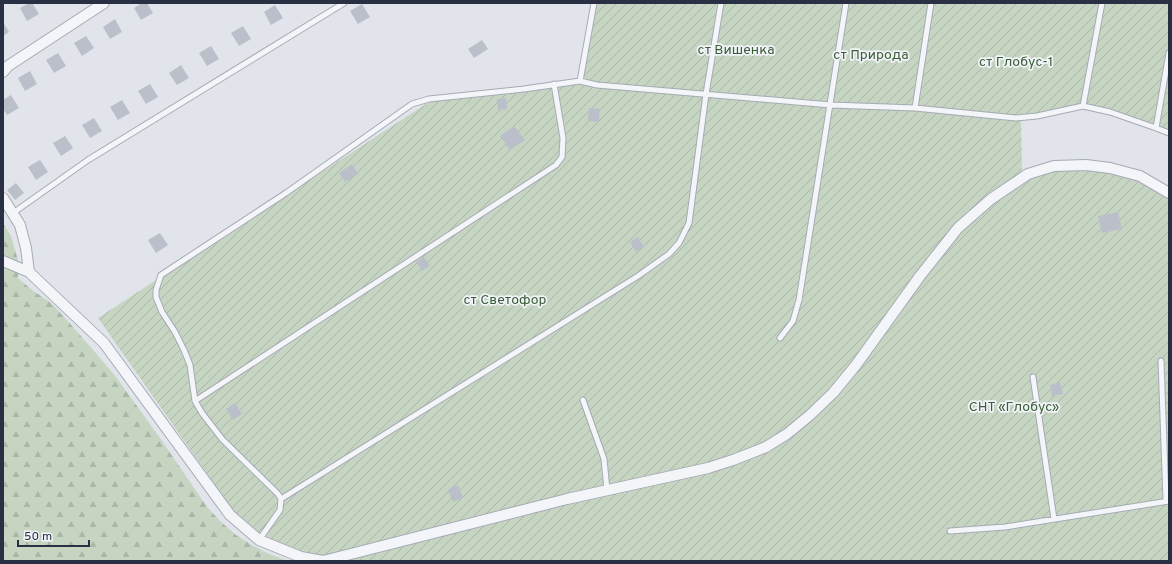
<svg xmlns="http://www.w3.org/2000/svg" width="1172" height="564" font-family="Overpass,sans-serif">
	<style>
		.forest { fill: url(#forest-firs) }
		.garden { fill: url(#garden-furrows) }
		.building { fill: #bbbfca }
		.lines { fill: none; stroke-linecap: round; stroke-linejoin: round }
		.lane-casing { stroke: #a6aab5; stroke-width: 7 }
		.street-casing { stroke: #a6aab5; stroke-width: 12 }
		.lane { stroke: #f4f5f8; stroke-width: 5 }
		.street { stroke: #f4f5f8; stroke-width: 10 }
		.labels { text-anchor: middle; stroke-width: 3.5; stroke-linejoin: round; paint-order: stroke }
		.park-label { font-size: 14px; fill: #395f36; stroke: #f1f3f8 }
	</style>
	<defs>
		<pattern id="forest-firs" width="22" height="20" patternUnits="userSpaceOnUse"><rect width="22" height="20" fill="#c5d5c2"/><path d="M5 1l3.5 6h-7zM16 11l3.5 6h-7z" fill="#a9b7a8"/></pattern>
		<pattern id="garden-furrows" width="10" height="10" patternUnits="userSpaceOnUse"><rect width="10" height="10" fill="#c5d5c2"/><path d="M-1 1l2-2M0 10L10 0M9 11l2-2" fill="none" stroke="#a9b7a8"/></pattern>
	</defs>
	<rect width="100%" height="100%" fill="#e1e4ea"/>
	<path class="forest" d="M 3,223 L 11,236 L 18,260 L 18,278 L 32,290 L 51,303 L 67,320 L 100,358 L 116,377 L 160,438 L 207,507 L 220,521 L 236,535 L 252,545 L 267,553 L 288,561 L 3,561 Z"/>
	<path class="garden" d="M 593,3 L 1169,3 L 1169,131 L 1084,103 L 1021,120 L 1022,174 L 1060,160 L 1111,162 L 1160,182 L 1169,187 L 1169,561 L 328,561 L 327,556 L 288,553 L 246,529 L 98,318 L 432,100 L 578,82 Z"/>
	<path class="building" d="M 29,3 L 32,3 L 39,14 L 27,21 L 20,8 Z
		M 142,3 L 147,3 L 153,13 L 141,20 L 134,8 Z
		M 362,4 L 370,17 L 358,24 L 350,11 Z
		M 275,5 L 283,18 L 271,25 L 264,12 Z
		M 115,19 L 122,32 L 110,39 L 103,27 Z
		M 3,22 L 9,32 L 3,36 Z
		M 243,26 L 251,39 L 239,46 L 231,33 Z
		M 86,36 L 94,48 L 82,56 L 74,43 Z
		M 482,40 L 488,49 L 474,58 L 468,49 Z
		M 211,46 L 219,59 L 207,66 L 199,53 Z
		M 58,53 L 66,66 L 54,73 L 46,60 Z
		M 181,65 L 189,78 L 177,85 L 169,73 Z
		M 30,71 L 37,84 L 25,91 L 18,78 Z
		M 150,84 L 158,97 L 146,104 L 138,91 Z
		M 11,95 L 19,108 L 7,115 L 3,109 L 3,100 Z
		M 506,98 L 507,109 L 498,110 L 497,99 Z
		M 122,100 L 130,113 L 118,120 L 110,107 Z
		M 589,108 L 600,109 L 599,122 L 588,121 Z
		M 94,118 L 102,131 L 90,138 L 82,125 Z
		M 514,126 L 525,140 L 510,150 L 500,136 Z
		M 65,136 L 73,148 L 61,156 L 53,143 Z
		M 40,160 L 48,172 L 36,180 L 28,167 Z
		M 352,164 L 358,174 L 345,182 L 339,173 Z
		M 16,183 L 24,193 L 15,200 L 7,190 Z
		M 1118,212 L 1122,229 L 1102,233 L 1098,216 Z
		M 160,233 L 168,245 L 156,253 L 148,240 Z
		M 638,237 L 644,247 L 636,252 L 630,242 Z
		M 424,257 L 430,266 L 422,271 L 416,262 Z
		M 1060,382 L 1063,394 L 1052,396 L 1050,385 Z
		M 235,403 L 242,414 L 233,420 L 226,409 Z
		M 458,485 L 463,498 L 453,502 L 448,490 Z"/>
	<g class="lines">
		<defs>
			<path id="lane" d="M 580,81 L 594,3
				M 1083,106 L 1102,3
				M 915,108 L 931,3
				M 1156,128 L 1169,53
				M 13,213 L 88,160 L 344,3
				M 780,338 L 793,321 L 799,300 L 846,3
				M 1161,361 L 1166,501
				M 1033,377 L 1054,519
				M 583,400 L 604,459 L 607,490
				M 195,401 L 556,165 L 562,157 L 563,138 L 554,84
				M 281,499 L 638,276 L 669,254 L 679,243 L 689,223 L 706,94 L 721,3
				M 950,531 L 1005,527 L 1169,501
				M 259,540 L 280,510 L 281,499 L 278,494 L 222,439 L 202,413 L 195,401 L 190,365 L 184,350 L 175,332 L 162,312 L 156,297 L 156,290 L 161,275 L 286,193 L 412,104 L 429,99 L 524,89 L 580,81 L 597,85 L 831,105 L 915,108 L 1016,118 L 1037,116 L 1083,106 L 1110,112 L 1156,128 L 1169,133"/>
			<path id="street" d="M 3,72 L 8,66 L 104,3
				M 3,198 L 20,225 L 26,248 L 29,272
				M 3,261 L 29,272 L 104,343 L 230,515 L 259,540 L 301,557 L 323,561 L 567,499 L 708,468 L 733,460 L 766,447 L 787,434 L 810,415 L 833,393 L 856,365 L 920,276 L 958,228 L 991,199 L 1028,174 L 1054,166 L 1086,165 L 1110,168 L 1140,176 L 1169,193"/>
		</defs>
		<use href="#lane" class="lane-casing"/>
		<use href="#street" class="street-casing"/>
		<use href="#lane" class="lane"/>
		<use href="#street" class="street"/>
	</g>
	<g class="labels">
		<g class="park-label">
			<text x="736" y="54">ст Вишенка</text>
			<text x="871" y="59">ст Природа</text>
			<text x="1016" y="66">ст Глобус-1</text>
			<text x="505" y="304">ст Светофор</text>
			<text x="1014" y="411">СНТ «Глобус»</text>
		</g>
	</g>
	<rect width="1172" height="564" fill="none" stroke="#293043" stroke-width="8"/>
	<path d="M18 540v6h71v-6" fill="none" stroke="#293043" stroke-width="2"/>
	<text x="24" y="540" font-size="12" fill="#293043" stroke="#f1f3f8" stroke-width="3" paint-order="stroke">50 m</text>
</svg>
